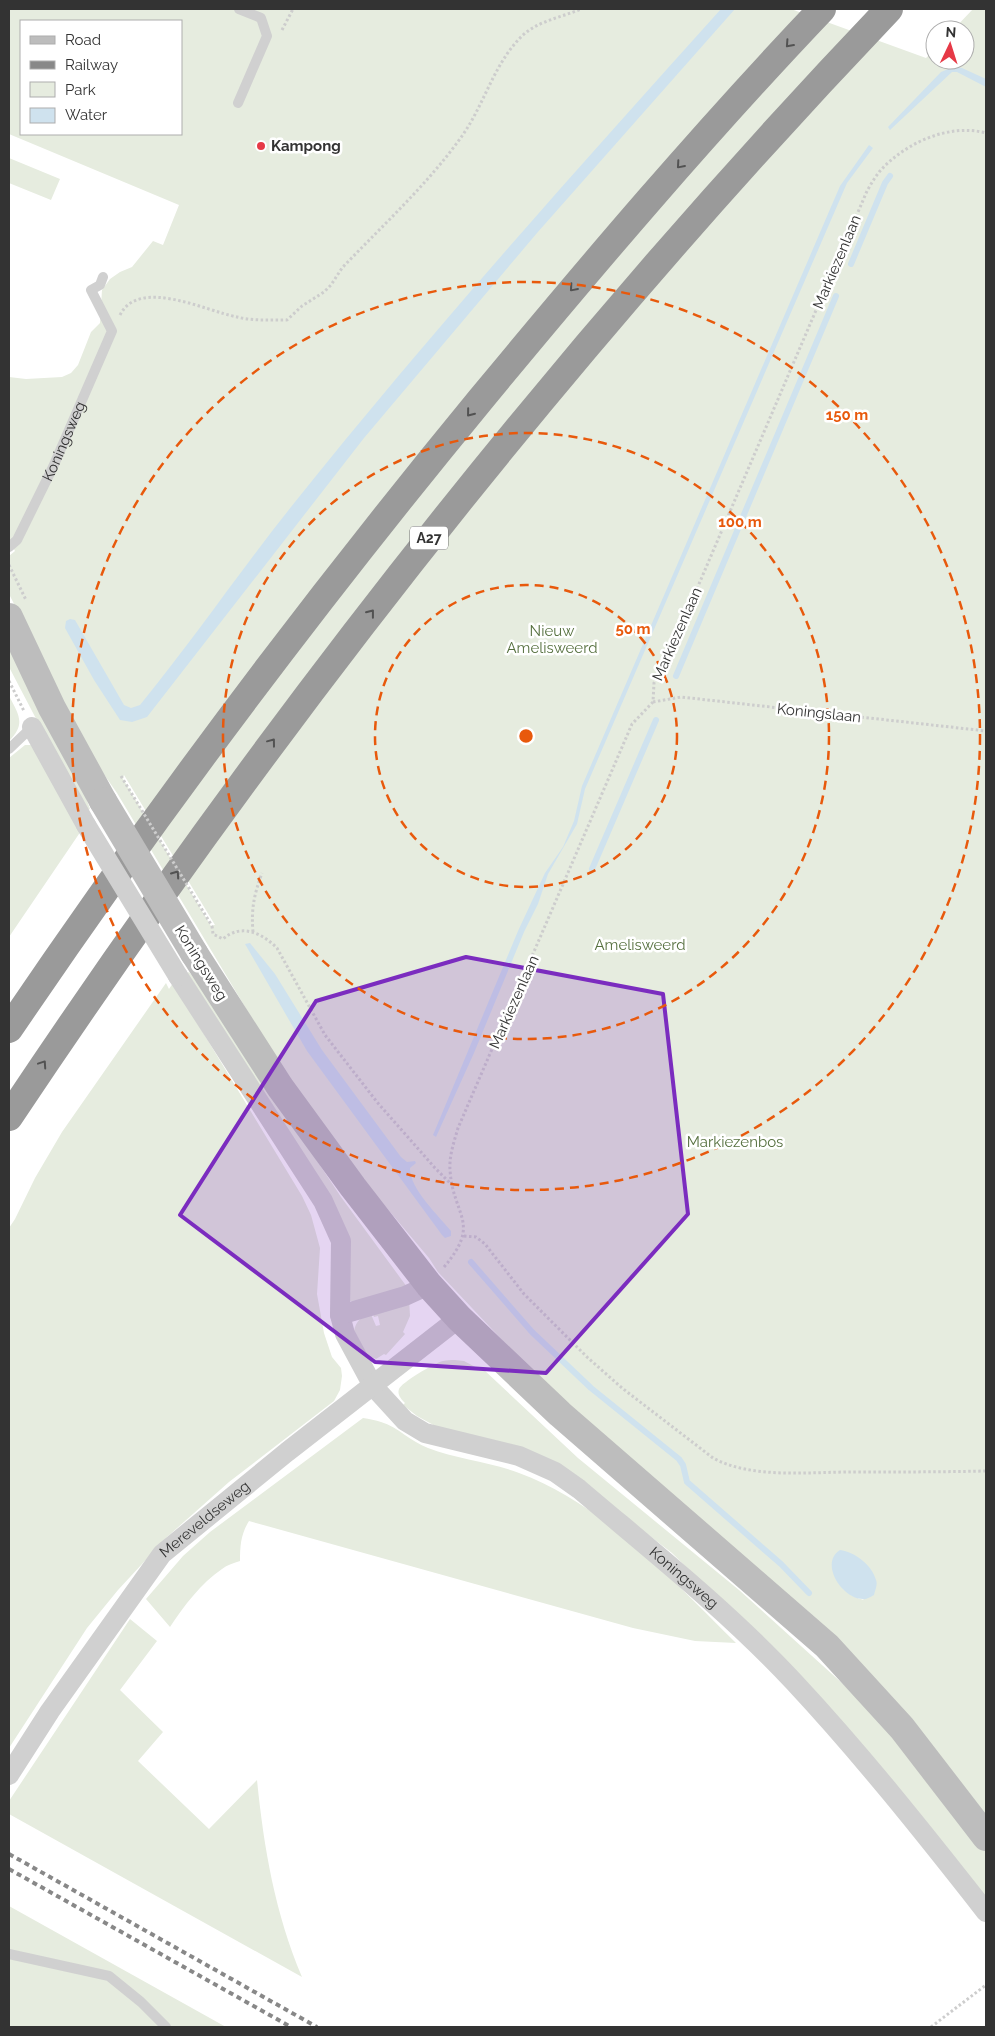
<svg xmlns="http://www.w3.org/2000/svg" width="995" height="2036" font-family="Raleway,sans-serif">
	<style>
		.green { fill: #e6ecdf; fill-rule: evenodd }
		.water { fill: #cfe2ee }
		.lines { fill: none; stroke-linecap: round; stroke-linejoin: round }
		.stream { stroke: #cfe2ee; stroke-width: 6 }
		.path { stroke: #cdcdcd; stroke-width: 3; stroke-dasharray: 2.5 2.5; stroke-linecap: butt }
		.lane { stroke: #d0d0d0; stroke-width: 10 }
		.street { stroke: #d0d0d0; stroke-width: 20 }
		.secondary { stroke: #bdbdbd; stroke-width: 28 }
		.highway { stroke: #9a9a9a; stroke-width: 28 }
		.rail { stroke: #888; stroke-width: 4; stroke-dasharray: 5 4; stroke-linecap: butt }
		.path-bridge { stroke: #cdcdcd; stroke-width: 3; stroke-dasharray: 2.5 2.5; stroke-linecap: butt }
		.street-bridge { stroke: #d0d0d0; stroke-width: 20 }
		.secondary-bridge { stroke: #bdbdbd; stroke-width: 28 }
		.oneway { stroke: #525252 }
		.marked { fill: #7b2cbf; fill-opacity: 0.2; stroke: #7b2cbf; stroke-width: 4; stroke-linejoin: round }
		.ring { fill: none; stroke: #e8590c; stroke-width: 2.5; stroke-dasharray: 9 6 }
		.poi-dot { fill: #e63946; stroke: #fff; stroke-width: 2 }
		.labels { text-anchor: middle; stroke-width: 5; stroke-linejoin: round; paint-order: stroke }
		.shield { fill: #fff; stroke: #707070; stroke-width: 1 }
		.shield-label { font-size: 14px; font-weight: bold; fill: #333 }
		.poi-label { font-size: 15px; font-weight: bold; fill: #333; stroke: #fff; text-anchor: start }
		.street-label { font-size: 15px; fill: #333; stroke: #fff }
		.park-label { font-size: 15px; fill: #56703f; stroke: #fff }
		.centre { fill: #e8590c; stroke: #fff; stroke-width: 2.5 }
		.ring-label { font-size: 15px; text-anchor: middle; font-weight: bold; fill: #e8590c; stroke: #fff; stroke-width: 5; stroke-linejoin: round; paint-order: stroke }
	</style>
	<rect width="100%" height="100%" fill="#fff"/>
	<path class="green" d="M 9,9 L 791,9 L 926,58 L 935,49 L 935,60 L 965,60 L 965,30 L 953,30 L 973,9 L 986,9 L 986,1817 L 523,1362 L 438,1272 L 429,1258 L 375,1194 L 281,1067 L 117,793 L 89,753 L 9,594 L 9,556 L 15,551 L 9,540 L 9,377 L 26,379 L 62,377 L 71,373 L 78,365 L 91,332 L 100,323 L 102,290 L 110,279 L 120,272 L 132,267 L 153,241 L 163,245 L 179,205 L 9,134 ZM 21,21 L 181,21 L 181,134 L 21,134 ZM 124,775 L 215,925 L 214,925 L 211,926 L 123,779 ZM 833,1570 L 864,1600 C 848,1596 837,1586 833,1570 Z
		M 9,158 L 60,179 L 51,200 L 9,183 Z
		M 9,646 L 84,792 L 90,809 L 88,810 L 55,755 L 9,667 Z
		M 9,696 C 19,715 26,724 9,741 Z
		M 25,745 L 33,745 L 81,831 L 9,937 L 9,758 Z
		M 189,972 L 203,989 L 341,1197 L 407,1287 L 353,1302 L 350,1301 L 347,1257 L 186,974 Z
		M 166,983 L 169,989 L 173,983 L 302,1196 L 311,1215 L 320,1248 L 317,1294 L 324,1333 L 332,1357 L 341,1368 L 342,1376 L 340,1390 L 334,1401 L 229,1482 L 167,1537 L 118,1590 L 87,1628 L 9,1748 L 9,1228 L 15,1219 L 35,1178 L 62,1132 Z
		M 409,1299 L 410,1316 L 403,1332 L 405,1334 L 386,1355 L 384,1354 L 376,1359 L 367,1355 L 354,1331 C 356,1321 361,1317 370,1312 L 376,1326 L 380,1325 L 378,1316 L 374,1317 L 372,1311 Z
		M 455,1360 L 464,1361 L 481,1370 L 483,1369 L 578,1458 L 739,1590 L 843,1684 L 885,1727 L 986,1846 L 986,1902 L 777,1657 L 672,1553 L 562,1468 L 439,1428 L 417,1416 L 403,1405 L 405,1403 C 401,1399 397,1395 399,1389 C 401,1383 434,1363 443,1361 C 447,1360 451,1360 455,1360 Z
		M 363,1418 C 369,1419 376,1420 381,1422 C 398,1427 411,1442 428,1448 C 457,1459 490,1462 519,1473 C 604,1504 673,1581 736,1643 L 695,1641 L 633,1628 L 249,1521 C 241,1534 240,1545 240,1561 C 234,1563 227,1565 222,1569 C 201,1583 184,1606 170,1627 L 146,1599 L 183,1556 L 210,1532 Z
		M 130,1619 L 157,1641 L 120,1690 L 163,1732 L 138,1761 L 209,1829 L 257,1780 C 264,1849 275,1913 302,1977 L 9,1814 L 9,1801 Z
		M 9,1906 L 226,2027 L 9,2027 Z"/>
	<path class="water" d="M 721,9 L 735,9 L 537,233 L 364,438 L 147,717 L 132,722 L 120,720 L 94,680 L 65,628 L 66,621 L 70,619 L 75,620 L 124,705 L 131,708 L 140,705 C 194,639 242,568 295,502 C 431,332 576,170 721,9 Z
		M 953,67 L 962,68 L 986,79 L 986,87 L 957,72 L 952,72 L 890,130 L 888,127 L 941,72 Z
		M 869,145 L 873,148 L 847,183 L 585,789 L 577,824 L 548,874 L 538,904 L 524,932 L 474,1053 L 436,1137 L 433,1135 L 518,931 L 545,873 L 563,847 L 574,821 L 582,786 L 840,186 Z
		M 250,943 L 275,974 L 322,1050 L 401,1157 L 407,1162 L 415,1161 L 416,1163 L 410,1168 C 409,1188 439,1216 451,1231 L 451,1236 L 445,1238 L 442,1235 L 307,1051 L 245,944 Z
		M 840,1550 C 855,1552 872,1565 876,1580 C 878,1585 875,1590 874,1595 C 870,1597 866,1600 863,1599 C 842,1599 819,1563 840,1550 Z"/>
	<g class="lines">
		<path class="stream" d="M 851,264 L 885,183 L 890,176
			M 676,676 L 836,296
			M 592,869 L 656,720
			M 471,1262 L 532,1332 L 591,1388 L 679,1459 L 683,1465 L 687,1482 L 781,1564 L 809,1593"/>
		<path class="path" d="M 282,30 L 293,9
			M 120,315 C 139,277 206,311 237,317 C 253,321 270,320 287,320 L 302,306 L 324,292 L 331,285 L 342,268 C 383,225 428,184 462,136 C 484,105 493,66 520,38 C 536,21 560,18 581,9
			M 9,565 L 26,600
			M 9,681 L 24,711
			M 653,702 L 681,697 L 986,731
			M 212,926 L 213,934 L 223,939 C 241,923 262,933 277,948 L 325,1035 L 377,1102 L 435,1168 L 452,1185
			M 253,932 C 251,909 254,895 262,873
			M 464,1236 L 476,1237 L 485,1244 L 524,1294 L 587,1357 L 622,1388 L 713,1458 C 752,1479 808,1472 852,1472 C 897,1472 941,1472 986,1471
			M 444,1267 C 482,1222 453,1217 450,1170 C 449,1156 454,1142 458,1128 L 632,724 L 653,702 L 654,683 L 687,612 L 867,191 C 871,184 875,177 880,171 C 905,143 949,123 986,133
			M 931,2027 L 986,1985"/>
		<g class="lane">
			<path d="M 238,103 L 267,36 L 261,18 L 239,9"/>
			<path id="s1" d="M 9,547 L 17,540 L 53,467 L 112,331 L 91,290 L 100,285 L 103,277"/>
			<path d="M 9,749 L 32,727"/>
			<path d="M 9,1954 L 109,1976 L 141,2002 L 166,2027"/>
		</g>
		<g class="street">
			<path d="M 32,727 L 86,825"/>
			<path id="s2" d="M 178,976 L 323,1201 L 341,1241 L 340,1315 L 345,1334 L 373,1386 L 405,1421 L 425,1433 L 519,1456 L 555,1472 L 579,1489 C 652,1551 728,1611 794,1682 C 862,1755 924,1833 986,1912"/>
			<path d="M 340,1315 L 405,1296 L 429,1285"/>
			<path id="s3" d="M 9,1775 L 50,1711 L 162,1554 L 287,1452 L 459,1318"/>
		</g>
		<path class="secondary" d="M 9,617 L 52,708 L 103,801
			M 194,953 L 280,1087 L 353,1187 L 429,1285 L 459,1318 L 560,1414 L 827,1646 L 902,1728 L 986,1837"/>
		<path class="highway" d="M 9,1029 C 156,812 314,602 481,399 C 591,266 703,134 822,9
			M 9,1117 C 271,724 563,351 889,9"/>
		<path class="rail" d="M 9,1854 L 317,2027
			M 9,1869 L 291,2027"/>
		<path class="path-bridge" d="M 121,776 L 212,926"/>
		<path class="street-bridge" d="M 86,825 L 178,976"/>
		<path class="secondary-bridge" d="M 103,801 L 194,953"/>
	</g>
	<defs><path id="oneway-chevron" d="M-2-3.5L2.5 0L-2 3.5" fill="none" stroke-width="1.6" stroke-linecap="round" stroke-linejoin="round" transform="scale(1.25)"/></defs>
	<g class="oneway">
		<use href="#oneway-chevron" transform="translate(789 44) rotate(132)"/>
		<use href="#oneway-chevron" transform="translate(680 165) rotate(131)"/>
		<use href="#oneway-chevron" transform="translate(573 288) rotate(131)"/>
		<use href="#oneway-chevron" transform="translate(470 413) rotate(129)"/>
		<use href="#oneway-chevron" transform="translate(371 613) rotate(-52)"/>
		<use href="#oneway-chevron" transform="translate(272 742) rotate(-53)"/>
		<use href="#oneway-chevron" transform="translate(176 874) rotate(-55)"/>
		<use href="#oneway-chevron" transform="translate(43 1064) rotate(-56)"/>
	</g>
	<path class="marked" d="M 466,957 L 663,994 L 688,1214 L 546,1373 L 375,1362 L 180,1215 L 316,1001 Z"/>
	<g class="ring">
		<circle cx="526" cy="736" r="151"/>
		<circle cx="526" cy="736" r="303"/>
		<circle cx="526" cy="736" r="454"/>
	</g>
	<circle class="poi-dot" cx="261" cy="146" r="5"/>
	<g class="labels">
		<rect class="shield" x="410" y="526.5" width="38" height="23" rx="4"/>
		<g class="shield-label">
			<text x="429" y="543">A27</text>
		</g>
		<g class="poi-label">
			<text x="271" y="151">Kampong</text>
		</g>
		<g class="street-label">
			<text transform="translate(837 262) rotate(-67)" y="5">Markiezenlaan</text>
			<text dy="5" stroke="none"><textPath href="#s1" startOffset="120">Koningsweg</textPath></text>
			<text transform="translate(677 634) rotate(-66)" y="5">Markiezenlaan</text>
			<text transform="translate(819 713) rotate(6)" y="5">Koningslaan</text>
			<text transform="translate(201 963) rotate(58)" y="5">Koningsweg</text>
			<text transform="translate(514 1002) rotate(-66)" y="5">Markiezenlaan</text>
			<text dy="5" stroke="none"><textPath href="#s3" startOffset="324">Mereveldseweg</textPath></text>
			<text dy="5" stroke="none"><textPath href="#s2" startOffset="838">Koningsweg</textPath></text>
		</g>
		<g class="park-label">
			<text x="552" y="636">Nieuw<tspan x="552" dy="17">Amelisweerd</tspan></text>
			<text x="640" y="950">Amelisweerd</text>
			<text x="735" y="1147">Markiezenbos</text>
		</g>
	</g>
	<circle cx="526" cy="736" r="8" class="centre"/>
	<g class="ring-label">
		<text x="847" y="420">150 m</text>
		<text x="740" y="527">100 m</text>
		<text x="633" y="634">50 m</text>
	</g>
	<rect width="995" height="2036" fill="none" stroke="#333333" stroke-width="20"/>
	<rect x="20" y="20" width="162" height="115" fill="#ffffff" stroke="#adadad"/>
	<rect x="30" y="36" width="25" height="8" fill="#bdbdbd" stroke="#adadad"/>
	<text x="65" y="45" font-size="15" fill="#333333">Road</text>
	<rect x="30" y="61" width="25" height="8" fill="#888888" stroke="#adadad"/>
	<text x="65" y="70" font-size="15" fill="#333333">Railway</text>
	<rect x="30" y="82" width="25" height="15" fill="#e6ecdf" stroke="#adadad"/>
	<text x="65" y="95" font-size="15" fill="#333333">Park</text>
	<rect x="30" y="108" width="25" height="15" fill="#cfe2ee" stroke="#adadad"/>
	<text x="65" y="120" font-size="15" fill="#333333">Water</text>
	<g transform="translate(950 45) rotate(4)"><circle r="24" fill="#ffffff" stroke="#adadad"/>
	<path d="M0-4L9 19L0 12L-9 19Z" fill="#e63946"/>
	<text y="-8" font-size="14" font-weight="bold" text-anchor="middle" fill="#333333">N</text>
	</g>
</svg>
